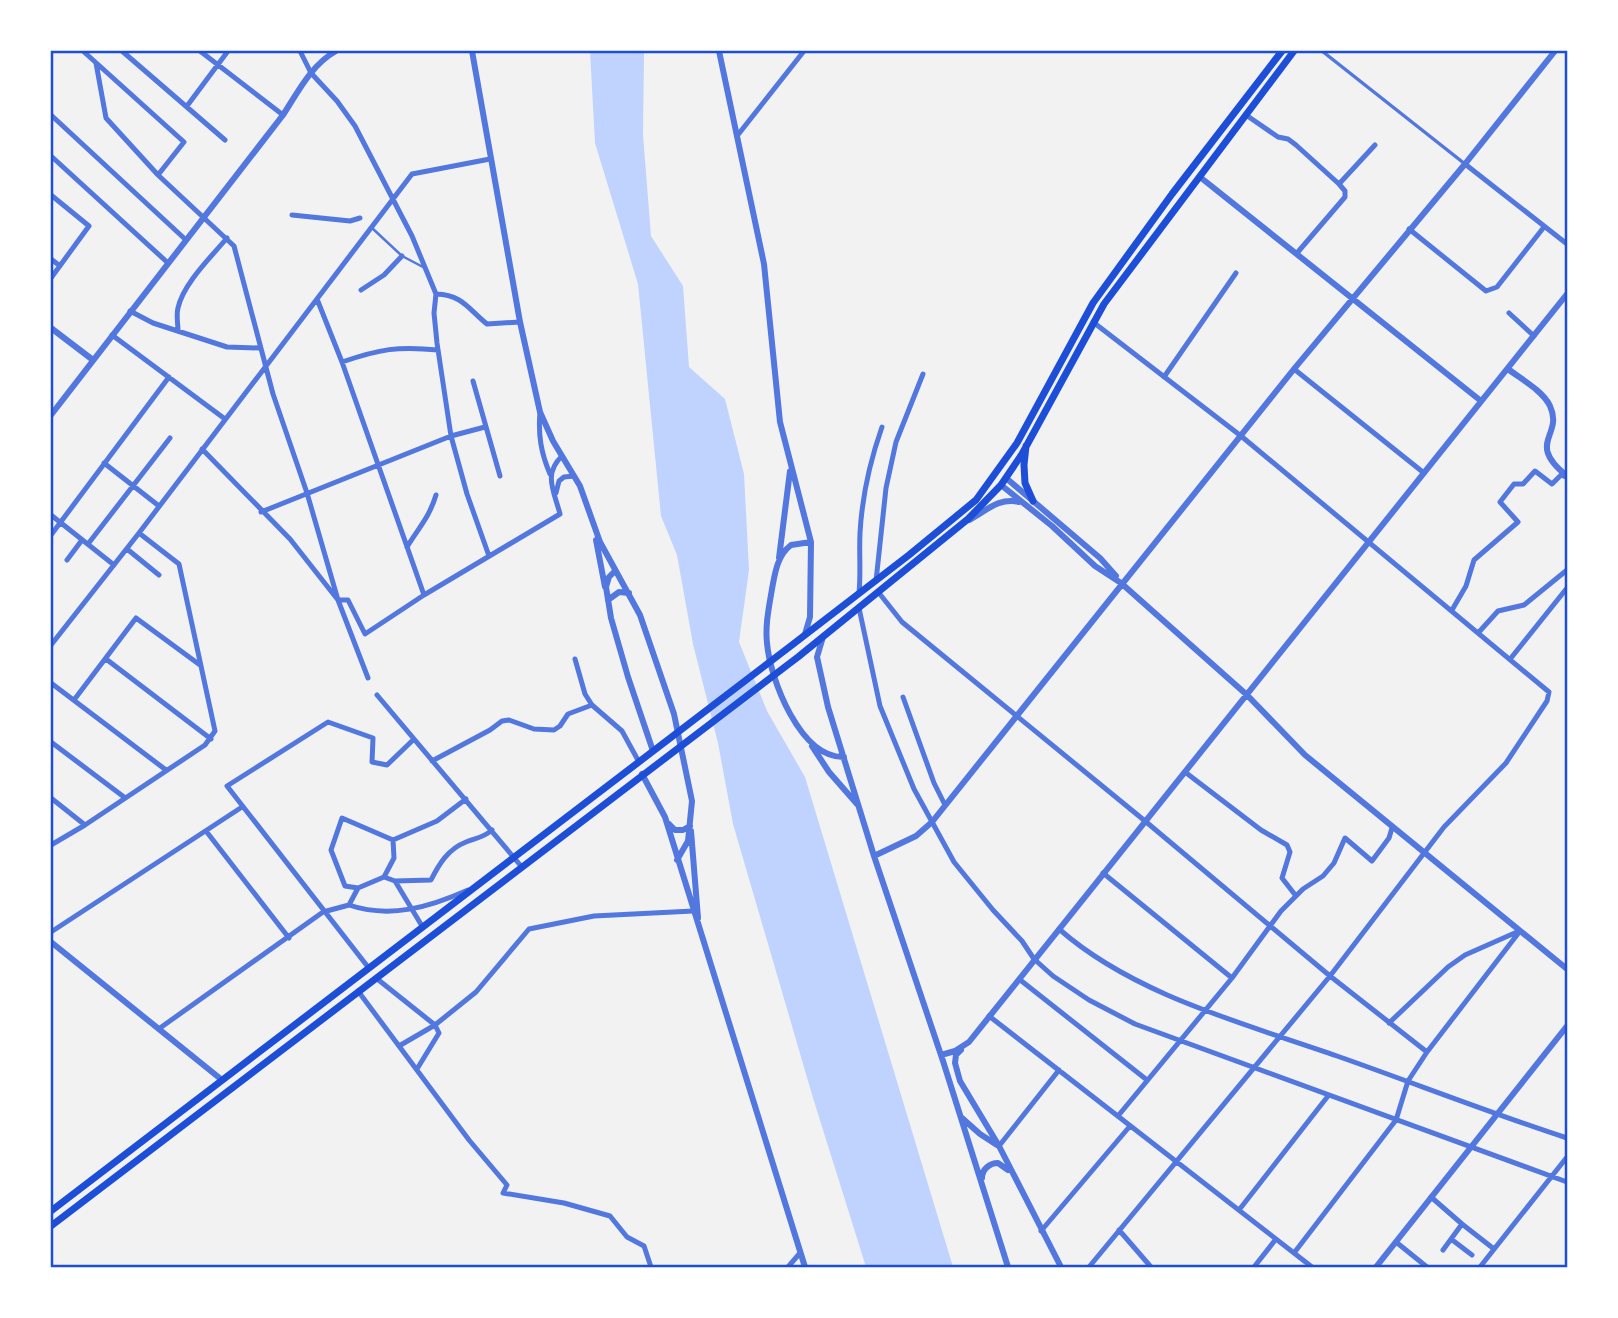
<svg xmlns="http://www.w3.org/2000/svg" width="1618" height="1318" font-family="Ubuntu,sans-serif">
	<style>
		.water { fill: #bfd3fe }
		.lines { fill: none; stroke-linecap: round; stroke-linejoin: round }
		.service { stroke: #5277de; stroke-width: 2.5 }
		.pedestrian { stroke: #5277de; stroke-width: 3.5 }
		.minor { stroke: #5277de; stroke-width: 5 }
		.tertiary { stroke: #5277de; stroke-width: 6 }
		.secondary { stroke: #1d4ed8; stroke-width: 7 }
		.neatline { fill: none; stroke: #1d4ed8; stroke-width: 2.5 }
	</style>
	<rect width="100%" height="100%" fill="#f2f2f2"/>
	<path class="water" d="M 590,51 L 644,51 L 643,135 L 651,236 L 683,286 L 689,367 L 725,399 L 744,474 L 749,570 L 739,642 L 767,711 L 805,777 L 953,1267 L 866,1267 L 813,1098 L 733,824 L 718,743 L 693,644 L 677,555 L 661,516 L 638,284 L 595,143 Z"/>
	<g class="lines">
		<path class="service" d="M 372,228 L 402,256 L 423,267"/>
		<path class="pedestrian" d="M 1322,51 L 1465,164"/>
		<path class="minor" d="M 83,51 L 184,142 L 158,175
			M 122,51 L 225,140
			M 200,51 L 283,115
			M 300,51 L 311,73 L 337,101 L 355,126 L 412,236 L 436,294 L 434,313 L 437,343 L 451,436 L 467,494 L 489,556
			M 96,63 L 106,118 L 158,175 L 234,246 L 273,394 L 307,493 L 338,600 L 368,678
			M 187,106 L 228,51
			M 51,115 L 186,240
			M 1246,115 L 1278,137 L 1288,139 L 1296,145 L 1339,184 L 1375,145
			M 737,136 L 804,51
			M 51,156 L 168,263
			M 1465,164 L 1567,244
			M 51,195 L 89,226 L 51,278
			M 292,215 L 350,221 L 360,218
			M 1409,229 L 1486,291 L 1497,287 L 1544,227
			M 1297,253 L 1345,197 L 1345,191 L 1339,184
			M 51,259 L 60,266
			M 361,290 L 384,275 L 402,256
			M 436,294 C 463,295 468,309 487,324 L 520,322
			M 317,299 L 342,362 L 424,595
			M 130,311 L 153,323 L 227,347 L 259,348
			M 1509,313 L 1534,336
			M 178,331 C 178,323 176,315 178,308 C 183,284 211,257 227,238
			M 112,335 L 225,419
			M 342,362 C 380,349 398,346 438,350
			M 1294,369 L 1424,473
			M 1164,377 L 1236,273
			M 473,381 L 500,476
			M 540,412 C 538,435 541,453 550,474
			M 202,449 L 290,539 L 338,600 L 348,600 L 365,634 L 424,595 L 560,514 C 554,491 543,474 562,456
			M 104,463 L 159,506
			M 556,493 L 559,481 L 564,477 L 574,476
			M 261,512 L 451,436 L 485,427
			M 51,515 L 114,565
			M 51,535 L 169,377
			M 88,544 L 170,438
			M 407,547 C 419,527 429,518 436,495
			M 127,549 L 159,575
			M 67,560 L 82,540
			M 876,581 L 886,488 L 896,442 L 923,374
			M 859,593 C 861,573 859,553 860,533 C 862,497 870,461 882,427
			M 879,593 L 902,622 L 1145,821 L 1330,976 L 1427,1052
			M 859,608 L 880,706 L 914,789 L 954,862 L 993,910 L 1022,941 L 1034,959 L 1053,976 L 1089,1000 L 1135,1024 L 1567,1182
			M 1452,610 L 1466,586 L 1474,560 L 1518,522 L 1500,502 L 1514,484 L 1523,484 L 1535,471 L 1552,484 L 1561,475 L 1566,477
			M 1479,632 L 1498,611 L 1524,605 L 1567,570
			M 51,645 L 139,533 L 412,174 L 490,159
			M 1511,658 L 1567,588
			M 106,659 L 211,739
			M 575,659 L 585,694 L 592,705 L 622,731 L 639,762
			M 51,683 L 166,770
			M 377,695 L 521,866
			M 903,697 L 934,783 L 945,805
			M 74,700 L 136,618 L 200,665
			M 51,742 L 124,797
			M 432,761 L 490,730 L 502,721 L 509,720 L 534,729 L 554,730 L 560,726 L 568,714 L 592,705
			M 1185,772 L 1261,830 L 1287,845 L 1290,852 L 1282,878 L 1296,896
			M 51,798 L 85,825
			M 206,831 L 289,938
			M 51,845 L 85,825 L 205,745 L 215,731 L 179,564 L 139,533
			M 1103,873 L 1232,978
			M 384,877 L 394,858 L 393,840 L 437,821 L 466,799
			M 395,881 L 431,880 C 439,864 448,849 466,842 C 476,838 483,838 492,830
			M 358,888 L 345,886 L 331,850 L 342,818 L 393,840
			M 349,905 C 390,919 430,907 468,890
			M 349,905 L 358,888 L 384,877 L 395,881 L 422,926
			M 1059,929 C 1134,995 1243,1023 1337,1056 C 1414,1083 1490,1113 1567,1138
			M 51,932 L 242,807
			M 368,967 L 227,786 L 328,722 L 373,738 L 372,762 L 387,765 L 413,740
			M 376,978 L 435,1025 L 439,1033 L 417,1069
			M 1019,979 L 1147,1080
			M 358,991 L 469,1140 L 507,1185 L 503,1193 L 564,1203 L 610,1216 L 627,1237 L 644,1246 L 651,1267
			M 989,1016 L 1312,1267
			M 1389,1023 L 1448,967 L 1465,955 L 1517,932
			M 160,1028 L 323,912 L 349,905
			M 399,1046 L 435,1025 L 476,992 L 529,929 L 594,916 L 693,911
			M 1118,1116 L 1232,978 L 1281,911 L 1303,889 L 1323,876 L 1334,863 L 1345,838 L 1372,861 L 1389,838 L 1392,828
			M 999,1146 L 1059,1070
			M 1431,1197 L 1462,1224
			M 1239,1210 L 1328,1096
			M 1119,1230 L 1151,1267
			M 1041,1231 L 1130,1126
			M 1451,1239 L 1472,1255
			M 1396,1242 L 1427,1267
			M 1443,1250 L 1462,1224 L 1494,1249
			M 1294,1253 L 1396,1120 L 1408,1081 L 1427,1052 L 1520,931
			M 788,1267 L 800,1253
			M 1089,1267 L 1330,976 L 1444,827 L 1506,763 L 1547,701 L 1549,692 L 1241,436 L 1093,322
			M 1254,1267 L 1276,1239
			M 1480,1267 L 1567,1157"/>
		<path class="tertiary" d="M 472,51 L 520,322 L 540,412 L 553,441 L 580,486 L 600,542 L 640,615 L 674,714 L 692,801 L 688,841 L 677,860
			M 719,51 L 764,264 L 780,422 L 811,542 L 810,617 L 805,634
			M 1200,177 L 1481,401
			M 51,328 L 93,360
			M 1508,369 C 1521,379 1543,391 1550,406 C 1564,436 1525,442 1567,476
			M 51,415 L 283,115 C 298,92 311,65 336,51
			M 1006,478 L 1100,558 L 1116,576
			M 1001,485 L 1052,526 L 1095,566 L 1121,583 L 1247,695 L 1305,755 L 1567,969
			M 969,520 C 986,511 999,497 1019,502
			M 596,540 L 605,587
			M 811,542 L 791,545 C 777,556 775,573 772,589 C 769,607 765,625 767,643 C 770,679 800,758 844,757
			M 779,558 L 790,471
			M 615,571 L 609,577 L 606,587 L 611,618 L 628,677 L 653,751
			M 608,600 L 619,592 L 629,593
			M 823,637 L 817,657 L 828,707 L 874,856 L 943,1061 L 1008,1267
			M 812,746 L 829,772 L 857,804
			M 642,774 L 665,817 L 805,1267
			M 668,823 L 675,830 L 683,830 L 690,826
			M 691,831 L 698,918
			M 874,856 L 916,836 L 932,822 L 1294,369 L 1465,164 L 1555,51
			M 51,942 L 222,1080
			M 961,1050 L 956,1055 L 955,1063 L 960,1081 L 999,1146 L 1061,1267
			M 941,1055 L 955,1051 L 969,1042 L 1567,294
			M 962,1118 L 980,1134 L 997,1145
			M 982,1178 C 982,1169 990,1163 998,1163 L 1008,1170
			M 1376,1267 L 1567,1026"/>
		<path class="secondary" d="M 1026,446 L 1024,465 L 1025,483 L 1033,501
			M 51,1211 L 792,645 L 909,555 L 976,500 L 1017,443 L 1093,303 L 1172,194 L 1282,51
			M 51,1226 L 798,657 L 968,519 L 1001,485 L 1022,454 L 1104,304 L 1294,51"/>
	</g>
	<rect width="1618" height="1318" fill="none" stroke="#ffffff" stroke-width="105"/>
	<rect x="52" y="52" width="1514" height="1214" class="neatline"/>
</svg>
